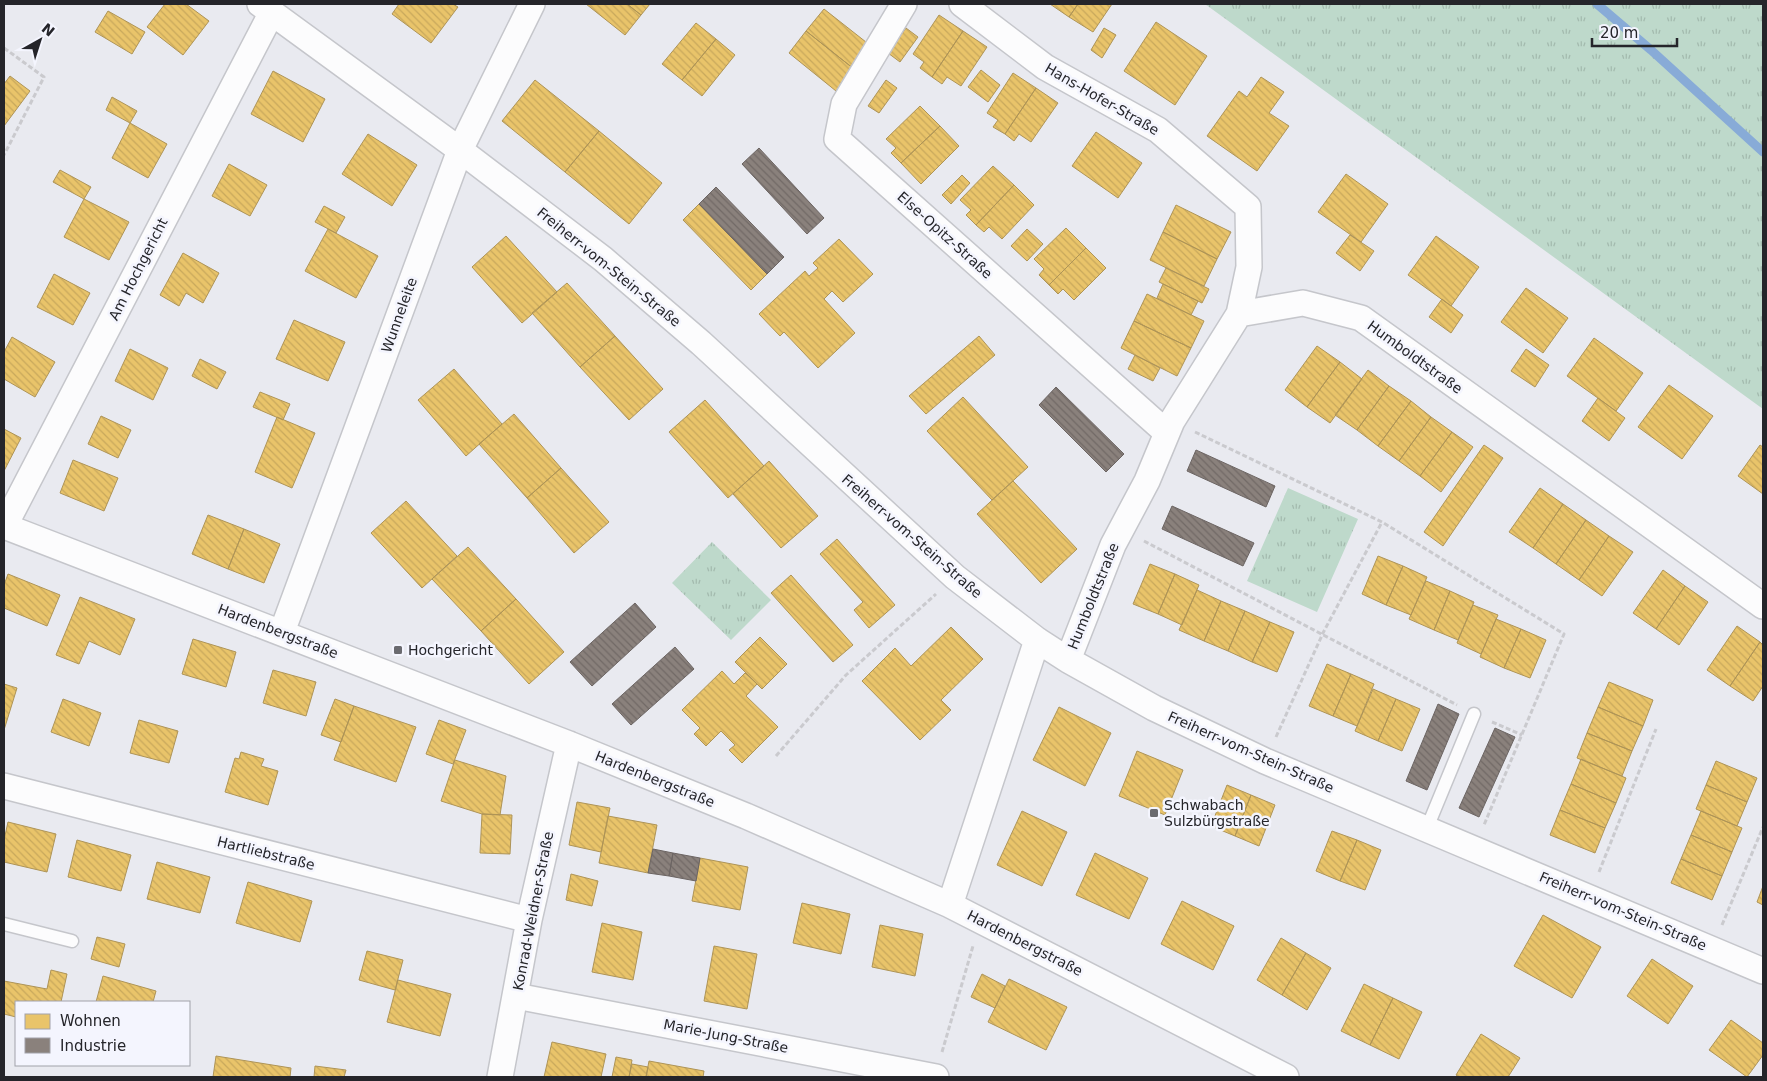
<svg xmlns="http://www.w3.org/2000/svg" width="1767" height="1081" font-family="'DejaVu Sans',sans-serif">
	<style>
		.grass { fill: url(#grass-tufts) }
		.homes { fill: url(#homes-back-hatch); stroke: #ae9457 }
		.industry { fill: url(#industry-back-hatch); stroke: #6c6563 }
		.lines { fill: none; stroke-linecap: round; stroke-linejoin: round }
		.stream { stroke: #88abd7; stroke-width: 9 }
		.service-casing { stroke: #c5c6cb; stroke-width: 15 }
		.minor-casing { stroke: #c5c6cb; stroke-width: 28 }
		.path { stroke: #cacace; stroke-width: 3; stroke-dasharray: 5 2.5; stroke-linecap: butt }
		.service { stroke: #fcfcfd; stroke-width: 12 }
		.minor { stroke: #fcfcfd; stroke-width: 25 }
		.poi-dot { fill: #6a6a6f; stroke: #f4f5fe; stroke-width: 2 }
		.labels { text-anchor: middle; stroke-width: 5; stroke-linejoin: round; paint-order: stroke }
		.street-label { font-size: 14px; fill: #25252a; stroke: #f4f5fe }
		.poi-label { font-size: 14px; fill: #25252a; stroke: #f4f5fe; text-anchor: start }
	</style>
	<defs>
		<pattern id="grass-tufts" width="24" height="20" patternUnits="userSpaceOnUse" patternTransform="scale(1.25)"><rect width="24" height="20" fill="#bed9cb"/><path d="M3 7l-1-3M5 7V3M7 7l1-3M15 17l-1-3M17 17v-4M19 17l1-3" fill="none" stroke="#a3baae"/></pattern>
		<pattern id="homes-back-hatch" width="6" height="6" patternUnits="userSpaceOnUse" patternTransform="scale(1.25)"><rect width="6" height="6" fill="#e9c46a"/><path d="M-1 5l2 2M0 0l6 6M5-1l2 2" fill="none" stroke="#c8a85c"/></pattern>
		<pattern id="industry-back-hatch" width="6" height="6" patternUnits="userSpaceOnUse" patternTransform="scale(1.25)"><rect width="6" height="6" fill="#8a817c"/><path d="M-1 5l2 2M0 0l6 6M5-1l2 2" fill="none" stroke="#716966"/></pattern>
	</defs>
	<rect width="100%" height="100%" fill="#e9eaf0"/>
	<path class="grass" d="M 1205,4 L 1763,4 L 1763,409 Z
		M 1288,488 L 1358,519 L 1317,612 L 1247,581 Z
		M 712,542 L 771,600 L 731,640 L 672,583 Z"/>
	<path class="homes" d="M 165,4 L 186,4 L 209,21 L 183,55 L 147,27 Z
		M 399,4 L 453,4 L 458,7 L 431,43 L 392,14 Z
		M 586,4 L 627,4 L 641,15 L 625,35 Z
		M 627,4 L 650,4 L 641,15 Z
		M 1050,4 L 1078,4 L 1069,17 Z
		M 1078,4 L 1112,4 L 1093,32 L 1069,17 Z
		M 824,9 L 871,46 L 854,69 L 806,31 Z
		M 108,11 L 145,32 L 132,54 L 95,32 Z
		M 939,15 L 963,31 L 932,77 L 920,68 L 924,62 L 913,54 Z
		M 1156,22 L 1207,56 L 1175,105 L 1124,71 Z
		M 696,23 L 716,39 L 682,80 L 662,64 Z
		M 906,28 L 918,37 L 900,62 L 888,53 Z
		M 1104,28 L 1116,35 L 1102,58 L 1091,50 Z
		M 806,31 L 854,69 L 836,91 L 789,53 Z
		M 963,31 L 987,47 L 961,86 L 947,77 L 942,84 L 932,77 Z
		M 716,39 L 735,55 L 702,96 L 682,80 Z
		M 981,70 L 1000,85 L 988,102 L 968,87 Z
		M 273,71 L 325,99 L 303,142 L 251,114 Z
		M 1013,73 L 1036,88 L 1005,134 L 993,127 L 998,120 L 987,113 Z
		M 10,76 L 30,91 L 4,126 L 4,84 Z
		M 1261,77 L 1284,92 L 1269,113 L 1289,126 L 1257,171 L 1207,136 L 1239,91 L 1247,97 Z
		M 535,80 L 599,131 L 565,172 L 502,121 Z
		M 886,80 L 897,88 L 879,113 L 868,106 Z
		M 1036,88 L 1058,103 L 1031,142 L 1019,134 L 1014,141 L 1005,134 Z
		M 112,97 L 137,111 L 130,123 L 106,110 Z
		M 920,106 L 940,126 L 901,163 L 891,153 L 896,148 L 886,139 Z
		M 130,123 L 167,144 L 148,178 L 112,158 Z
		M 940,126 L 959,146 L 921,184 L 901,163 Z
		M 599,131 L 662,183 L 629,224 L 565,172 Z
		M 1096,132 L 1142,163 L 1118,198 L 1072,166 Z
		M 368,134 L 417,165 L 392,206 L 342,174 Z
		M 229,164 L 267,185 L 250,216 L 212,196 Z
		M 993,166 L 1014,185 L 976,225 L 966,215 L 971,210 L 960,200 Z
		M 60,170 L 91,187 L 84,199 L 53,182 Z
		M 1346,174 L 1388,204 L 1361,242 L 1318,212 Z
		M 962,175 L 970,183 L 951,204 L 942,195 Z
		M 1014,185 L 1034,205 L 1002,239 L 989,227 L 984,232 L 976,225 Z
		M 84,199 L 129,222 L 109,260 L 64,237 Z
		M 699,204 L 767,274 L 751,290 L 683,220 Z
		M 1176,205 L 1231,232 L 1217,259 L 1163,232 Z
		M 324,206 L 345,217 L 336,233 L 315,222 Z
		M 1066,228 L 1086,248 L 1049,285 L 1039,275 L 1044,269 L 1034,259 Z
		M 328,229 L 378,256 L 356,298 L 305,271 Z
		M 1027,229 L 1043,244 L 1027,261 L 1011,246 Z
		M 1163,232 L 1217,259 L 1204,286 L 1150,260 Z
		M 1350,235 L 1374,251 L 1360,271 L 1336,253 Z
		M 506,236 L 557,292 L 522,323 L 472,267 Z
		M 1436,236 L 1479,267 L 1451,306 L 1408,275 Z
		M 839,239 L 873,274 L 843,302 L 832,291 L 824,299 L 855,333 L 818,368 L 784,332 L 780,336 L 759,314 L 805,271 L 809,276 L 818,268 L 813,263 Z
		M 1086,248 L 1106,268 L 1074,300 L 1063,289 L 1058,294 L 1049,285 Z
		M 183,253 L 219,273 L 203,303 L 186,293 L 179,306 L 160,295 Z
		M 1166,268 L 1209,289 L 1202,303 L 1159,282 Z
		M 54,274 L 90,293 L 73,325 L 37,307 Z
		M 567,283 L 615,336 L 580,367 L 532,313 Z
		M 1163,284 L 1198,301 L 1191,315 L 1157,298 Z
		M 1526,288 L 1568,318 L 1543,353 L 1501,322 Z
		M 1147,294 L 1204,321 L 1191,348 L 1134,321 Z
		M 1442,299 L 1463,315 L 1451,333 L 1429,317 Z
		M 294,320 L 345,342 L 328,381 L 276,359 Z
		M 1134,321 L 1191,348 L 1177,376 L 1121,348 Z
		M 615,336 L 663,389 L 629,420 L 580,367 Z
		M 979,336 L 995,355 L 926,414 L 909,396 Z
		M 12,337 L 55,362 L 35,397 L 4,379 L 4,352 Z
		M 1594,338 L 1643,373 L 1616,411 L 1567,376 Z
		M 1317,346 L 1340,362 L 1307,407 L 1285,390 Z
		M 130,349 L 168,368 L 153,400 L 115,381 Z
		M 1526,349 L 1549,365 L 1535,387 L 1511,371 Z
		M 1135,355 L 1160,368 L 1153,381 L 1128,369 Z
		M 200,359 L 226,372 L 217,389 L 192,376 Z
		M 1340,362 L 1362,379 L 1330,423 L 1307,407 Z
		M 454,369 L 502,424 L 466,456 L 418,400 Z
		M 1368,370 L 1389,386 L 1357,430 L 1335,415 Z
		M 1669,385 L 1713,416 L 1682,459 L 1638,427 Z
		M 1389,386 L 1411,401 L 1378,446 L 1357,430 Z
		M 260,392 L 290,404 L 283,420 L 253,407 Z
		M 963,397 L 1028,467 L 992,500 L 927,431 Z
		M 1598,398 L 1625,418 L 1609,441 L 1582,421 Z
		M 705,400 L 764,466 L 728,498 L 669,432 Z
		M 1411,401 L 1431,417 L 1399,461 L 1378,446 Z
		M 514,414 L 561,468 L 527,498 L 479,444 Z
		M 101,416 L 131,430 L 118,458 L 88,444 Z
		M 277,417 L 315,433 L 292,488 L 255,472 Z
		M 1431,417 L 1452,432 L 1420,476 L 1399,461 Z
		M 4,429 L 21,438 L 4,471 Z
		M 1452,432 L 1473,447 L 1441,492 L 1420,476 Z
		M 1484,445 L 1503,458 L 1443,546 L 1424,532 Z
		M 1760,445 L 1763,447 L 1763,494 L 1738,476 Z
		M 73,460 L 118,478 L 104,511 L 60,493 Z
		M 769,461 L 818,516 L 781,548 L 733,494 Z
		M 561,468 L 609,522 L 574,553 L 527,498 Z
		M 1013,481 L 1077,549 L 1041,583 L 977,514 Z
		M 1540,488 L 1563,504 L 1533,548 L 1509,532 Z
		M 406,501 L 457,556 L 422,588 L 371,533 Z
		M 1563,504 L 1586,520 L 1556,564 L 1533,548 Z
		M 208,515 L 244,529 L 228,569 L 192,554 Z
		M 1586,520 L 1609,536 L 1579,580 L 1556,564 Z
		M 244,529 L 280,544 L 264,583 L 228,569 Z
		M 1609,536 L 1633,552 L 1602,596 L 1579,580 Z
		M 837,539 L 895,605 L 869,628 L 854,610 L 863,602 L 820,554 Z
		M 468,547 L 516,599 L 481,631 L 432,579 Z
		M 1378,556 L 1403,566 L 1386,605 L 1362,594 Z
		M 1150,564 L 1175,574 L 1158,614 L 1133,604 Z
		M 1403,566 L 1427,577 L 1411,615 L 1386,605 Z
		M 1663,570 L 1685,586 L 1656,629 L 1633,613 Z
		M 8,574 L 60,595 L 47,626 L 4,608 L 4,585 Z
		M 1175,574 L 1199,585 L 1182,625 L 1158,614 Z
		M 791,575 L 853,645 L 833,662 L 771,593 Z
		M 1426,581 L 1450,591 L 1434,630 L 1409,619 Z
		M 1685,586 L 1708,602 L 1679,645 L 1656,629 Z
		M 1197,590 L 1221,601 L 1204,641 L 1179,630 Z
		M 1450,591 L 1474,602 L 1458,640 L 1434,630 Z
		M 80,597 L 135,619 L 120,655 L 89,641 L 79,664 L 56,655 Z
		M 516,599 L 564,652 L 529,684 L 481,631 Z
		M 1221,601 L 1245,611 L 1228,651 L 1204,641 Z
		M 1473,605 L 1498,615 L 1481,654 L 1457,643 Z
		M 1245,611 L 1270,622 L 1252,662 L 1228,651 Z
		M 1496,619 L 1521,629 L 1504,668 L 1480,657 Z
		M 1270,622 L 1294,632 L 1277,672 L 1252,662 Z
		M 1737,626 L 1760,642 L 1730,686 L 1707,670 Z
		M 951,627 L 983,659 L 941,700 L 951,710 L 920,740 L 862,681 L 895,648 L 911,666 Z
		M 1521,629 L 1546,640 L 1530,678 L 1504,668 Z
		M 760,637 L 787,664 L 762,689 L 735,662 Z
		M 193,639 L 236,652 L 226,687 L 182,674 Z
		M 1760,642 L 1763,645 L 1763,686 L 1753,701 L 1730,686 Z
		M 1327,664 L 1351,674 L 1333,716 L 1309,706 Z
		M 273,670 L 316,682 L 306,716 L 263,703 Z
		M 722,671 L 734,684 L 745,673 L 757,684 L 746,696 L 778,727 L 742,763 L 729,750 L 735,745 L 721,731 L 706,746 L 694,734 L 700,728 L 682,710 Z
		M 1351,674 L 1374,684 L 1357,726 L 1333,716 Z
		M 1609,682 L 1653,700 L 1643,726 L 1598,707 Z
		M 4,684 L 17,688 L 4,730 Z
		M 1373,689 L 1396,699 L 1378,741 L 1355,731 Z
		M 63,699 L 101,713 L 89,746 L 51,732 Z
		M 335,699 L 354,706 L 341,742 L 321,735 Z
		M 1396,699 L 1420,709 L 1402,751 L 1378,741 Z
		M 354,706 L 416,727 L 396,782 L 334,760 Z
		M 1059,707 L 1111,733 L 1085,786 L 1033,760 Z
		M 1598,707 L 1643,726 L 1632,751 L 1587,733 Z
		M 139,720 L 178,731 L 169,763 L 130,753 Z
		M 439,720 L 466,730 L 453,764 L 426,754 Z
		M 1587,733 L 1632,751 L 1622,776 L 1577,758 Z
		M 1137,751 L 1183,770 L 1165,815 L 1119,796 Z
		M 241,752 L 264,759 L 261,766 L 278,771 L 268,805 L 225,792 L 235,758 L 239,759 Z
		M 1581,759 L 1626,778 L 1616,803 L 1571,784 Z
		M 455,760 L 506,776 L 500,815 L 482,814 L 441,801 Z
		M 1716,761 L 1757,778 L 1747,802 L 1706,785 Z
		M 1571,784 L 1616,803 L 1605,828 L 1560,810 Z
		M 1227,785 L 1251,795 L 1235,836 L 1211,826 Z
		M 1706,785 L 1747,802 L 1737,826 L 1696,809 Z
		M 1251,795 L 1275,805 L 1259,846 L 1235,836 Z
		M 577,802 L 610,808 L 601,852 L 569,845 Z
		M 1560,810 L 1605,828 L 1595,853 L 1550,835 Z
		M 1022,811 L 1067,832 L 1042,886 L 997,865 Z
		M 1701,811 L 1742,828 L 1732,852 L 1691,835 Z
		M 482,814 L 512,815 L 510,854 L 480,853 Z
		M 608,816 L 657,825 L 648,873 L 599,863 Z
		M 8,822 L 56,834 L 47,872 L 4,862 L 4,840 Z
		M 1332,831 L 1357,840 L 1340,881 L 1316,871 Z
		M 1691,835 L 1732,852 L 1722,876 L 1681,859 Z
		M 77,840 L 131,855 L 121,891 L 68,877 Z
		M 1357,840 L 1381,850 L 1365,890 L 1340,881 Z
		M 1095,853 L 1148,878 L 1129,919 L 1076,895 Z
		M 700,858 L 748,867 L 740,910 L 692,901 Z
		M 1681,859 L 1722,876 L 1712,900 L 1671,883 Z
		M 157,862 L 210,877 L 200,913 L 147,899 Z
		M 571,874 L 598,881 L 592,906 L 566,900 Z
		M 248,882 L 312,901 L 300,942 L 236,923 Z
		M 1763,886 L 1763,905 L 1757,902 Z
		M 1182,901 L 1234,926 L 1213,970 L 1161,944 Z
		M 802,903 L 850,914 L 841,954 L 793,943 Z
		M 1543,915 L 1601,947 L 1572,998 L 1514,966 Z
		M 602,923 L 642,932 L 633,980 L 592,972 Z
		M 880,925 L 923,934 L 915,976 L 872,967 Z
		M 97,937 L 125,944 L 119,967 L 91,959 Z
		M 1281,938 L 1306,953 L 1282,995 L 1257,980 Z
		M 714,946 L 757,954 L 747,1009 L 704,1001 Z
		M 367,951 L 403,960 L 395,990 L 359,980 Z
		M 1306,953 L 1331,968 L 1307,1010 L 1282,995 Z
		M 1652,959 L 1693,986 L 1668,1024 L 1627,996 Z
		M 51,970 L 67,974 L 61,1002 L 16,1002 L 16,1017 L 4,1014 L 4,981 L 47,989 Z
		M 982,974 L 1005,986 L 995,1008 L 971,997 Z
		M 103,976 L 156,991 L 153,1002 L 96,1002 Z
		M 1009,979 L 1067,1007 L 1046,1050 L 988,1022 Z
		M 398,980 L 451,994 L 440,1036 L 387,1022 Z
		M 1364,984 L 1393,998 L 1370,1045 L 1341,1031 Z
		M 1393,998 L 1422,1012 L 1399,1059 L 1370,1045 Z
		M 1731,1020 L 1763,1043 L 1763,1055 L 1747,1077 L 1709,1050 Z
		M 1481,1034 L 1520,1058 L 1508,1077 L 1459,1077 L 1456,1075 Z
		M 552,1042 L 606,1054 L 601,1077 L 544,1077 Z
		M 216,1056 L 291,1068 L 290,1077 L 213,1077 Z
		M 616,1057 L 632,1060 L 629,1077 L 612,1077 Z
		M 649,1061 L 704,1071 L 703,1077 L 646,1077 Z
		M 632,1064 L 648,1067 L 646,1077 L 629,1077 Z
		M 315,1066 L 346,1070 L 344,1077 L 314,1077 Z"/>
	<path class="industry" d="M 759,148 L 824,218 L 807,234 L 742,164 Z
		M 716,187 L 784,257 L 767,274 L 699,204 Z
		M 1056,387 L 1124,454 L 1106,472 L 1039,405 Z
		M 1196,450 L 1275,486 L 1266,507 L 1187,471 Z
		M 1172,506 L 1254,543 L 1243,566 L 1162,529 Z
		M 635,603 L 656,627 L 592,686 L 570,662 Z
		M 675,647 L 694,669 L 631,725 L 612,704 Z
		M 1438,704 L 1459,714 L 1427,790 L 1406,781 Z
		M 1495,728 L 1515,737 L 1479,817 L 1459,808 Z
		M 653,849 L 673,853 L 669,876 L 648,873 Z
		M 673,853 L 700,858 L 696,881 L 669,876 Z"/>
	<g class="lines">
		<path class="stream" d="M 1597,4 L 1651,50 L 1763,152"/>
		<defs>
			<path id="service" d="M 1427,828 L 1474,714
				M 4,924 L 72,941"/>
			<path id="minor" d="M 260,4 L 460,150 L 603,259 L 701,343 L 955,577 L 1037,640 L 1068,660 L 1154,708 L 1265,761 L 1763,971
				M 904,4 L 844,104 L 837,139 L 1167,433
				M 962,4 L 1045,67 L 1158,130 L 1248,207 L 1249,267 L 1239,314
				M 4,526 L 569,744 L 746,816 L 950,905 L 1286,1077
				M 4,527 L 272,12
				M 282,632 L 460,150 L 532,4
				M 1068,660 L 1113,545 L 1147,481 L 1172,421 L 1239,314 L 1303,303 L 1361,318 L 1763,606
				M 4,786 L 529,920
				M 950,905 L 1037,640
				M 516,996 L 936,1077
				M 500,1077 L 529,920 L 569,744"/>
		</defs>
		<use href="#service" class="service-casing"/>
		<use href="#minor" class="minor-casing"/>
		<path class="path" d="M 4,48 L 44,77 L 4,155
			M 1195,432 L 1382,522 L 1564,634 L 1484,825
			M 1144,541 L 1457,705
			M 1492,722 L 1522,735
			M 1276,737 L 1323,633 L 1382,522
			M 776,756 L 846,675 L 936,594
			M 1599,872 L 1656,729
			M 1722,925 L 1763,827
			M 942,1052 L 973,946"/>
		<use href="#service" class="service"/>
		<use href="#minor" class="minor"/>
	</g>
	<g class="poi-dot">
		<rect x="393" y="645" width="10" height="10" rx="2.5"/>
		<rect x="1149" y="808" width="10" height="10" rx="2.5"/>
	</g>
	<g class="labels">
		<g class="street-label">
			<text transform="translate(1102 99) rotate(30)" y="5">Hans-Hofer-Straße</text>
			<text transform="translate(945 235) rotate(42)" y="5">Else-Opitz-Straße</text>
			<text transform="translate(609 267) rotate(39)" y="5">Freiherr-vom-Stein-Straße</text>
			<text transform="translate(138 269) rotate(-63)" y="5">Am Hochgericht</text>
			<text transform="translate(399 315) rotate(-70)" y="5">Wunneleite</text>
			<text transform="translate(1415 357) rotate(36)" y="5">Humboldtstraße</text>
			<text transform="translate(912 536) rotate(41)" y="5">Freiherr-vom-Stein-Straße</text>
			<text transform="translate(1093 596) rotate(-68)" y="5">Humboldtstraße</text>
			<text transform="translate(278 631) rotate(21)" y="5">Hardenbergstraße</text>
			<text transform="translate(1251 752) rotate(24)" y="5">Freiherr-vom-Stein-Straße</text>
			<text transform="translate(655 779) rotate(22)" y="5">Hardenbergstraße</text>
			<text transform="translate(266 853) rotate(14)" y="5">Hartliebstraße</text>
			<text transform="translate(533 911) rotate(-79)" y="5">Konrad-Weidner-Straße</text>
			<text transform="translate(1623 911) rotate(23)" y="5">Freiherr-vom-Stein-Straße</text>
			<text transform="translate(1025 943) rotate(27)" y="5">Hardenbergstraße</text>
			<text transform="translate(726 1036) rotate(11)" y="5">Marie-Jung-Straße</text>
		</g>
		<g class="poi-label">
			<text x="408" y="655">Hochgericht</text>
			<text x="1164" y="810">Schwabach<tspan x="1164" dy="16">Sulzbürgstraße</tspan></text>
		</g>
	</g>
	<rect width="1767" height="1081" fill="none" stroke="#25252a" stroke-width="10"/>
	<rect x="15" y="1001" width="175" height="65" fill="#f4f5fe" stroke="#a1a2a9"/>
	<rect x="25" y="1014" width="25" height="15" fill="#e9c46a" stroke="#a1a2a9"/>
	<text x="60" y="1026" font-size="15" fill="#25252a">Wohnen</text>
	<rect x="25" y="1038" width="25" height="15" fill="#8a817c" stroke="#a1a2a9"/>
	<text x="60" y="1051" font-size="15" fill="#25252a">Industrie</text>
	<g transform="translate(40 40) rotate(39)" stroke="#f4f5fe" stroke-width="4" paint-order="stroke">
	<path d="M0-4L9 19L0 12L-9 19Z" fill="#25252a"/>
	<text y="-8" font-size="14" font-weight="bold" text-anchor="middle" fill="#25252a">N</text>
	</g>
	<path d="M1592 38v8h85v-8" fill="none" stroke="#25252a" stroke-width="2.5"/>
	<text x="1600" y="38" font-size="15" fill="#25252a" stroke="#f4f5fe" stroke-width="4" paint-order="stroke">20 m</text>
</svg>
